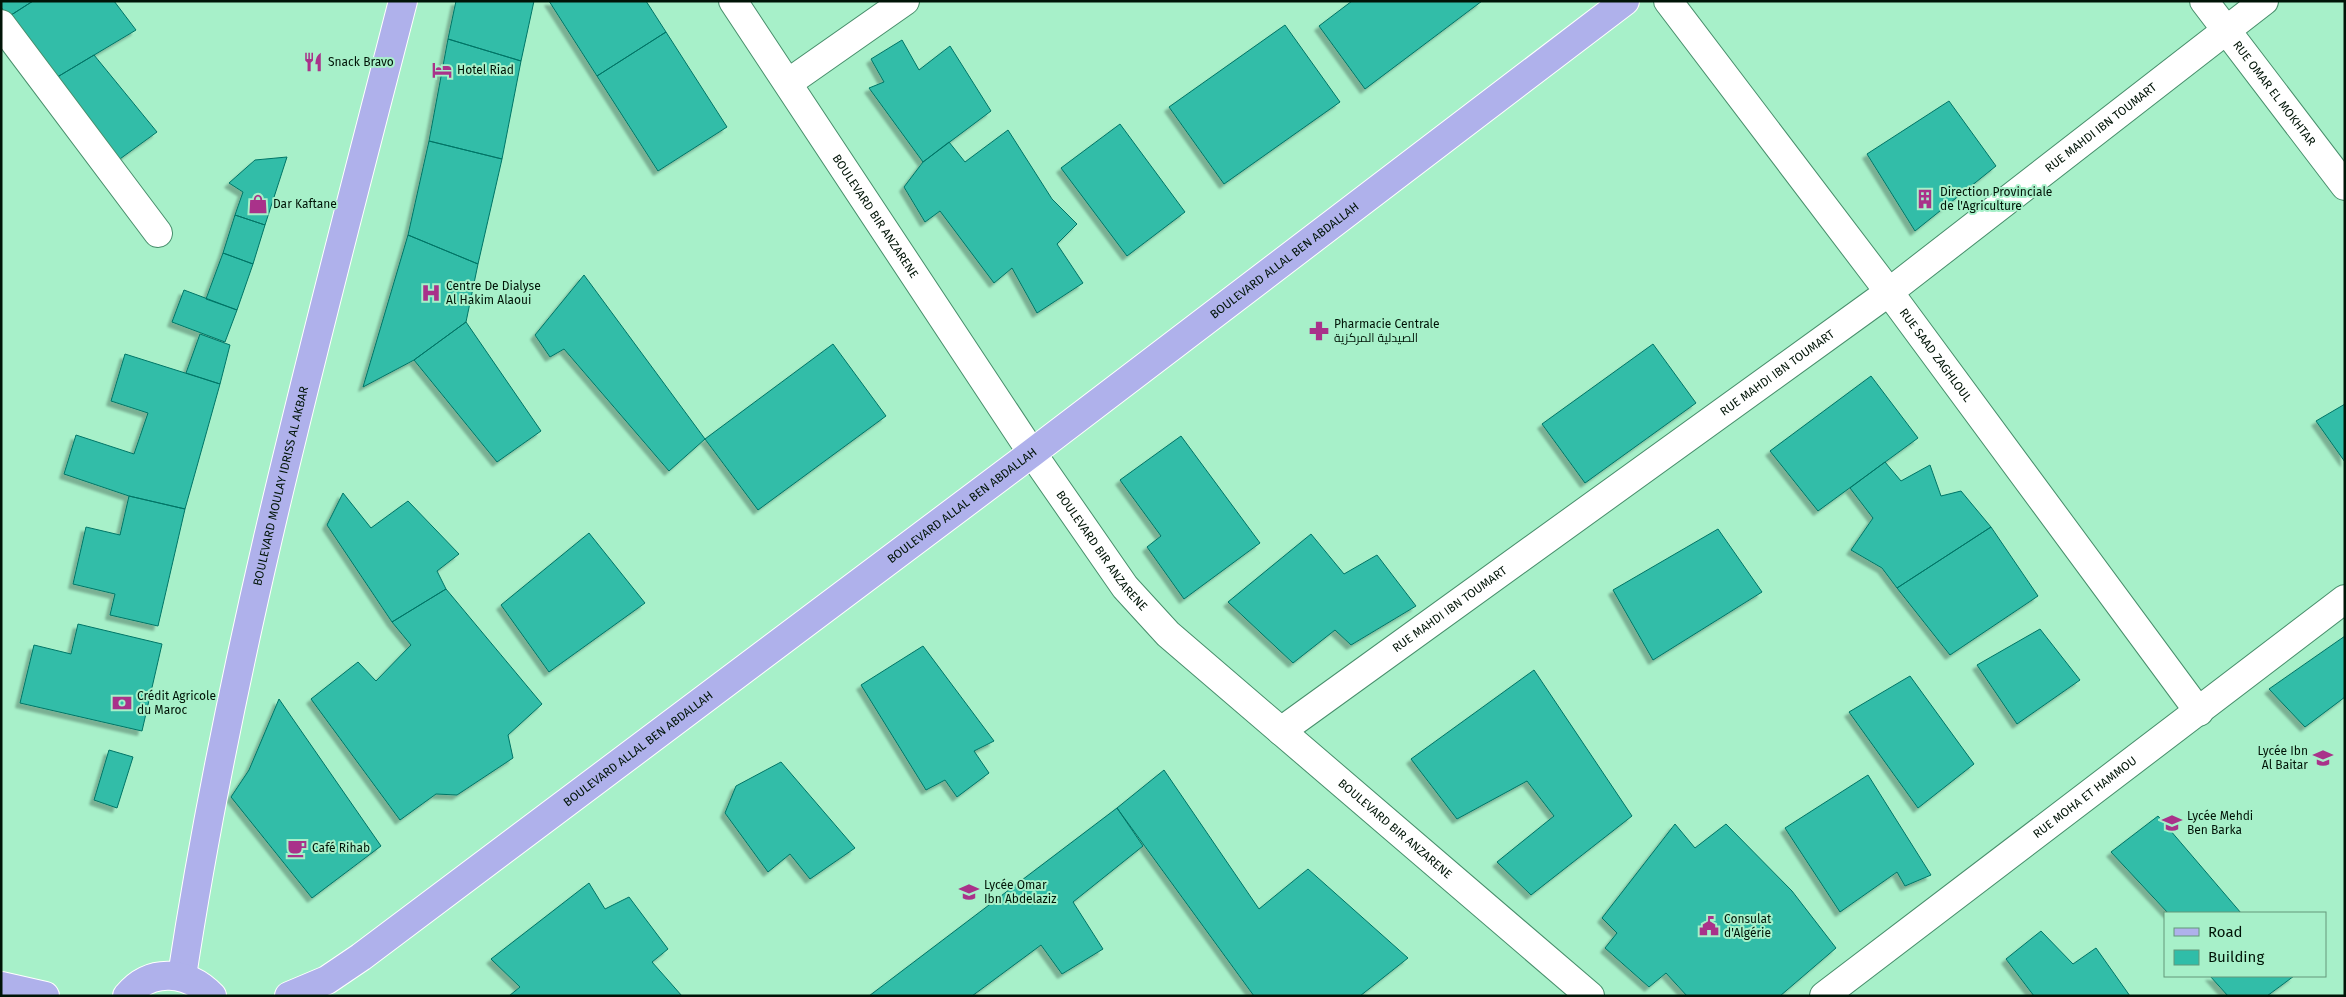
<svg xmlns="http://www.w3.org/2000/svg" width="2346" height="997" font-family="'Fira Sans',Cairo,sans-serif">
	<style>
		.building { fill: #30bda8; stroke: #037566; filter: url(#shadow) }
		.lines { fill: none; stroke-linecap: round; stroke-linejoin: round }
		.minor-casing { stroke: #478e6b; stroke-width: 30 }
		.major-casing { stroke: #fff; stroke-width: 30 }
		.minor { stroke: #fff; stroke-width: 28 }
		.major { stroke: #afb1eb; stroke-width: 28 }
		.labels { text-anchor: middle; stroke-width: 4; stroke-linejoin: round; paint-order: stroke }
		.poi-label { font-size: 12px; fill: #001407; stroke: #a7f0c9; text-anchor: start }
		.street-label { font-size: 12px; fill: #001407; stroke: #a7f0c9 }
	</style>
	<defs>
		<filter id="shadow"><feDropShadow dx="-4.5" dy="4.5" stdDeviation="1" flood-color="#0004"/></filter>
	</defs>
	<rect width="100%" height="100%" fill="#a7f0c9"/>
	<path class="building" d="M 1,1 L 33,1 L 8,17 L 1,7 Z
		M 33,1 L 114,1 L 136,30 L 54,79 L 8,17 Z
		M 456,1 L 534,1 L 521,61 L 448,39 Z
		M 549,1 L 646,1 L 666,32 L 597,76 Z
		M 1352,1 L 1482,1 L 1365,89 L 1319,26 Z
		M 1285,25 L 1340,102 L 1224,184 L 1169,107 Z
		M 666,32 L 727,127 L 658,171 L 597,76 Z
		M 448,39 L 521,61 L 502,159 L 429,141 Z
		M 902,40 L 919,70 L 950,46 L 991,111 L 923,162 L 869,88 L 884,82 L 871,59 Z
		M 94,55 L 157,132 L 113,164 L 54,79 Z
		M 1949,101 L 1996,166 L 1915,231 L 1867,154 Z
		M 1120,124 L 1185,212 L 1127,256 L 1061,168 Z
		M 1008,130 L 1052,199 L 1077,224 L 1057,244 L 1083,283 L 1037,313 L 1012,268 L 994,283 L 940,211 L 925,222 L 904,187 L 923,162 L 949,142 L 965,162 Z
		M 429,141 L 502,159 L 478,264 L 408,235 Z
		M 287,157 L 265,225 L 235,215 L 243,192 L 229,183 L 255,160 Z
		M 235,215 L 265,225 L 253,264 L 223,253 Z
		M 408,235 L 478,264 L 466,322 L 414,360 L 363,387 Z
		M 223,253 L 253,264 L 237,310 L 206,299 Z
		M 584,275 L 705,439 L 669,471 L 564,349 L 550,357 L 535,335 Z
		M 184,290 L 237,310 L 225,342 L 172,322 Z
		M 466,322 L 541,431 L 497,462 L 414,360 Z
		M 200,334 L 230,345 L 220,384 L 186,373 Z
		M 833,344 L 886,416 L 758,510 L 705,439 Z
		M 1653,344 L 1696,403 L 1585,483 L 1542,424 Z
		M 125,354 L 220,384 L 185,509 L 129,496 L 64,474 L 76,435 L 134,454 L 148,413 L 111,401 Z
		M 1871,376 L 1918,438 L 1818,511 L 1770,451 Z
		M 2345,404 L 2345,462 L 2316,421 Z
		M 1181,436 L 1260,543 L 1184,599 L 1147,547 L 1161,536 L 1120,480 Z
		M 1885,462 L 1901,481 L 1930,465 L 1941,496 L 1961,491 L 1991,527 L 1897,588 L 1882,568 L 1851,550 L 1873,518 L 1850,488 Z
		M 343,493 L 371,528 L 408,501 L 459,554 L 437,571 L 446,589 L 392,622 L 327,525 Z
		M 129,496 L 185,509 L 158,626 L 110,615 L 115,594 L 73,584 L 86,527 L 120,535 Z
		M 1991,527 L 2038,596 L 1950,655 L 1897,588 Z
		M 1718,529 L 1762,592 L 1653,660 L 1613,590 Z
		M 589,533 L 645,603 L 549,672 L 501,605 Z
		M 1311,534 L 1344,574 L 1377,555 L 1416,606 L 1351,645 L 1335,630 L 1293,663 L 1228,602 Z
		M 446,589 L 542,704 L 508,735 L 513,758 L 457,795 L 436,794 L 400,820 L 311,699 L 358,662 L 376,681 L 411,645 L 392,622 Z
		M 78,624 L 162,644 L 142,731 L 20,703 L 34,645 L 71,654 Z
		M 2040,629 L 2080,680 L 2017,724 L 1977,665 Z
		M 2345,636 L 2345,697 L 2305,727 L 2269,689 Z
		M 923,646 L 994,741 L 974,751 L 989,773 L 957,797 L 945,780 L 926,790 L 861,685 Z
		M 1534,670 L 1632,816 L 1531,895 L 1497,862 L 1554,816 L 1527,781 L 1457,819 L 1411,759 Z
		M 1910,676 L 1974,764 L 1918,808 L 1849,712 Z
		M 279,699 L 381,846 L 312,898 L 231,797 L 249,770 Z
		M 109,750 L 133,757 L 117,808 L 94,800 Z
		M 781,762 L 855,848 L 810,879 L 790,854 L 768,872 L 725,813 L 736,786 Z
		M 1164,770 L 1259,909 L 1308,869 L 1408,958 L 1360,996 L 1254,996 L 1117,808 Z
		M 1868,775 L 1931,875 L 1905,886 L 1897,872 L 1840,912 L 1785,828 Z
		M 1117,808 L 1143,846 L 1073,902 L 1103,949 L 1062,974 L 1041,945 L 972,996 L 869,996 Z
		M 2158,816 L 2241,913 L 2168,913 L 2111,852 Z
		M 1675,824 L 1695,848 L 1726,824 L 1792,891 L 1836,948 L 1780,996 L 1687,996 L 1666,973 L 1649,987 L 1605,948 L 1617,933 L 1602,918 Z
		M 589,883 L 605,909 L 629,897 L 668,949 L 652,962 L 682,996 L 509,996 L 520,987 L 491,959 Z
		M 2041,931 L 2073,964 L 2096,948 L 2130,996 L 2034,996 L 2006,959 Z
		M 2210,976 L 2294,976 L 2267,996 L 2228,996 Z"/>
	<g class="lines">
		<defs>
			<g id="minor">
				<path id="s1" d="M 733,1 L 1032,453 L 1125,587 L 1168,634 L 1590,996"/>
				<path id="s2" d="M 1668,1 L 1889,292 L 2199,712"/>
				<path id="s3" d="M 2204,1 L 2345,186"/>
				<path d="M 1,24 L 158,233"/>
				<path d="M 788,83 L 905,1"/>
				<path id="s4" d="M 1281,731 L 1889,292 L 2264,1"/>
				<path id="s5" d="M 1824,996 L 2345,599"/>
			</g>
			<g id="major">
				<path id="s6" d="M 182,976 C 232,647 320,324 403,1"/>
				<path d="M 1,986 L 45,996"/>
				<path d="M 127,996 C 151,967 188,971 212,996"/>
				<path id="s7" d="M 289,996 L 327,980 L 361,957 L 1032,453 L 1625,1"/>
			</g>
		</defs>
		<use href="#minor" class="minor-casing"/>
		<use href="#major" class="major-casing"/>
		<use href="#minor" class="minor"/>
		<use href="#major" class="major"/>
	</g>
	<defs>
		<symbol id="restaurant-bare" viewBox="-9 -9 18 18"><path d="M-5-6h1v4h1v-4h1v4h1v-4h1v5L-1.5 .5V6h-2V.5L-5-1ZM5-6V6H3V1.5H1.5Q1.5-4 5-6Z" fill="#a9328a" stroke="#a7f0c9" stroke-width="2.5" paint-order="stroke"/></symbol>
		<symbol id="hotel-bare" viewBox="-9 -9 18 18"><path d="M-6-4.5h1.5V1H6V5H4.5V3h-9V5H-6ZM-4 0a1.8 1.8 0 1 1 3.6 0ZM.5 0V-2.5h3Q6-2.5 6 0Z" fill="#a9328a" stroke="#a7f0c9" stroke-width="2.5" paint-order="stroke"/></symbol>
		<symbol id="building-bare" viewBox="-9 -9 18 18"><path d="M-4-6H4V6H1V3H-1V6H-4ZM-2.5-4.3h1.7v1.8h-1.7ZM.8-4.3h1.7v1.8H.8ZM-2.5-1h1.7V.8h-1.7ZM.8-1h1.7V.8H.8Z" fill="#a9328a" stroke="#a7f0c9" stroke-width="2.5" paint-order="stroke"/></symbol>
		<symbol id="shop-bare" viewBox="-9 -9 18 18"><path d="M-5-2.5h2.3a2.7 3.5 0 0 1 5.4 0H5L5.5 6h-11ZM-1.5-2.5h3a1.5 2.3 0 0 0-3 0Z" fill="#a9328a" stroke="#a7f0c9" stroke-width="2.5" paint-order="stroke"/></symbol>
		<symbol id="hospital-bare" viewBox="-9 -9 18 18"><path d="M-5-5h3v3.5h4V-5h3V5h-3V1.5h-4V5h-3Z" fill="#a9328a" stroke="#a7f0c9" stroke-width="2.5" paint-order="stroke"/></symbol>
		<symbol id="pharmacy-bare" viewBox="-9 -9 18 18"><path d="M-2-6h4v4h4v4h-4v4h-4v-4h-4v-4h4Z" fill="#a9328a" stroke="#a7f0c9" stroke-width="2.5" paint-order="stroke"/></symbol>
		<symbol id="bank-bare" viewBox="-9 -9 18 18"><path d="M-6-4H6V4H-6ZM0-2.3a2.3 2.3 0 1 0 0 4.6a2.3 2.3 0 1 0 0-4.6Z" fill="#a9328a" stroke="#a7f0c9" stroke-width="2.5" paint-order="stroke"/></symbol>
		<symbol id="school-bare" viewBox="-9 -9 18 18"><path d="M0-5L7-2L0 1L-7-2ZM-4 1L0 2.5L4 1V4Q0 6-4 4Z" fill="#a9328a" stroke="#a7f0c9" stroke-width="2.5" paint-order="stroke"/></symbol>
		<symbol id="cafe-bare" viewBox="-9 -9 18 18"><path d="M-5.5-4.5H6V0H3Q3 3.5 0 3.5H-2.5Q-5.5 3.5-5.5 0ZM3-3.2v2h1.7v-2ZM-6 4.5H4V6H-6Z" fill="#a9328a" stroke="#a7f0c9" stroke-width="2.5" paint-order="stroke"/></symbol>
		<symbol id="civic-bare" viewBox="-9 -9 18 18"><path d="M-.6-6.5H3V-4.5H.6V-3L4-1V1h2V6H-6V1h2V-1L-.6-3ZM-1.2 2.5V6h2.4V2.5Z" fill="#a9328a" stroke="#a7f0c9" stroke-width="2.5" paint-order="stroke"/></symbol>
	</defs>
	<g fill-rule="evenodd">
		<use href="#restaurant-bare" x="299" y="48" width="28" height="28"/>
		<use href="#hotel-bare" x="428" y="56" width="28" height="28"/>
		<use href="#building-bare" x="1911" y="185" width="28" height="28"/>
		<use href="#shop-bare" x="244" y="190" width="28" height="28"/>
		<use href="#hospital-bare" x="417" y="279" width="28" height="28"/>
		<use href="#pharmacy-bare" x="1305" y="317" width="28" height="28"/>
		<use href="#bank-bare" x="108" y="689" width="28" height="28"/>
		<use href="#school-bare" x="2309" y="744" width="28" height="28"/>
		<use href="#school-bare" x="2158" y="809" width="28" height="28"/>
		<use href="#cafe-bare" x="283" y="834" width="28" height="28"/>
		<use href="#school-bare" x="955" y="878" width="28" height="28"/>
		<use href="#civic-bare" x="1695" y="912" width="28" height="28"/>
	</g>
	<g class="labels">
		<g class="poi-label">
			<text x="328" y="66">Snack Bravo</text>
			<text x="457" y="74">Hotel Riad</text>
			<text x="1940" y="196">Direction Provinciale<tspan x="1940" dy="14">de l'Agriculture</tspan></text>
			<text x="273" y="208">Dar Kaftane</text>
			<text x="446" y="290">Centre De Dialyse<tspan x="446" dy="14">Al Hakim Alaoui</tspan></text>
			<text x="1334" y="328">Pharmacie Centrale<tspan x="1334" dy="14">الصيدلية المركزية</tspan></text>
			<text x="137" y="700">Crédit Agricole<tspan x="137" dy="14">du Maroc</tspan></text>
			<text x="2308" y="755" text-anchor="end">Lycée Ibn<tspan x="2308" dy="14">Al Baitar</tspan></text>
			<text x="2187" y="820">Lycée Mehdi<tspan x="2187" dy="14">Ben Barka</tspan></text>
			<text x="312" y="852">Café Rihab</text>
			<text x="984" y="889">Lycée Omar<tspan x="984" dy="14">Ibn Abdelaziz</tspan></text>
			<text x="1724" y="923">Consulat<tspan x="1724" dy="14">d'Algérie</tspan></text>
		</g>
		<g class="street-label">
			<text dy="4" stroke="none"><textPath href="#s3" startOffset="116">RUE OMAR EL MOKHTAR</textPath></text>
			<text dy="4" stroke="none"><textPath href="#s4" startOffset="1018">RUE MAHDI IBN TOUMART</textPath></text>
			<text dy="4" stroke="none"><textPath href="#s1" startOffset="258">BOULEVARD BIR ANZARENE</textPath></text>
			<text dy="4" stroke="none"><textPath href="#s7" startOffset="1239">BOULEVARD ALLAL BEN ABDALLAH</textPath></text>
			<text dy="4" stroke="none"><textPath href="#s2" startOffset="444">RUE SAAD ZAGHLOUL</textPath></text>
			<text dy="4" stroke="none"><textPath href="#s4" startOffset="612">RUE MAHDI IBN TOUMART</textPath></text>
			<text dy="4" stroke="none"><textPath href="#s6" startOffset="500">BOULEVARD MOULAY IDRISS AL AKBAR</textPath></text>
			<text dy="4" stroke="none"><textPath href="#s7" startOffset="834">BOULEVARD ALLAL BEN ABDALLAH</textPath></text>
			<text dy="4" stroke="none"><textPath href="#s1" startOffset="662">BOULEVARD BIR ANZARENE</textPath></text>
			<text dy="4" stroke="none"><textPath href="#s4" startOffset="208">RUE MAHDI IBN TOUMART</textPath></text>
			<text dy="4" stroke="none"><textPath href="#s7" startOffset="429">BOULEVARD ALLAL BEN ABDALLAH</textPath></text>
			<text dy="4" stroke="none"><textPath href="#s5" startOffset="328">RUE MOHA ET HAMMOU</textPath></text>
			<text dy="4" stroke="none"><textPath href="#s1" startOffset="1068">BOULEVARD BIR ANZARENE</textPath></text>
		</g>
	</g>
	<rect width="2346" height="997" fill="none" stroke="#001407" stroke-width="5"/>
	<rect x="2164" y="912" width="162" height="65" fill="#a7f0c9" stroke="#64987b"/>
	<rect x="2174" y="928" width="25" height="8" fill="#afb1eb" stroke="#64987b"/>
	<text x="2208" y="937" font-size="15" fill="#001407">Road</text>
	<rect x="2174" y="950" width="25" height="15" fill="#30bda8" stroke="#64987b"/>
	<text x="2208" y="962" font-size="15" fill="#001407">Building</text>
</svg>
